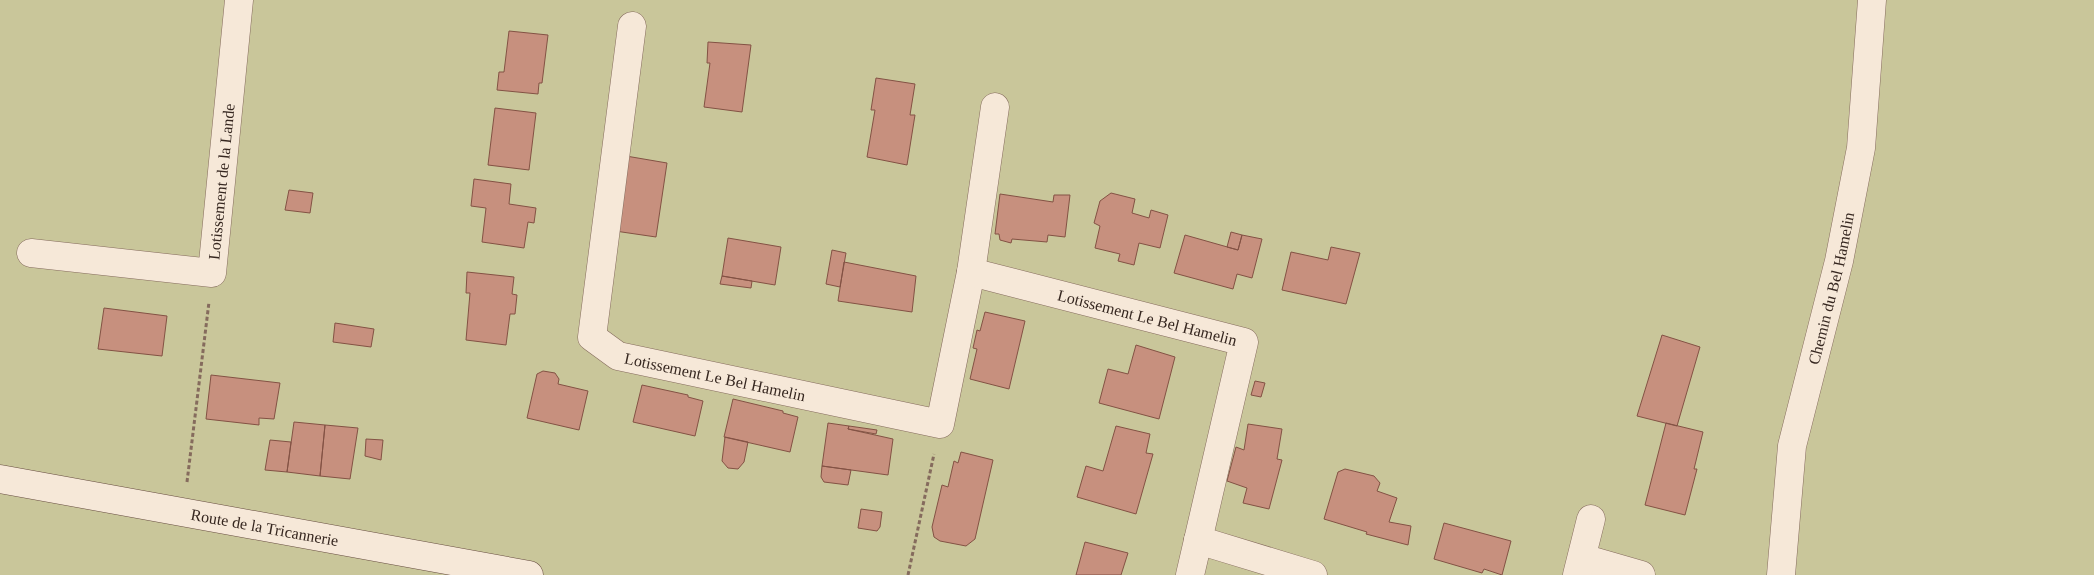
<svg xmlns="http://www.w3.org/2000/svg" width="2094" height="575" font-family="Georgia,serif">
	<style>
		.green { fill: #c9c69a }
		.building { fill: #c7907e; stroke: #835244 }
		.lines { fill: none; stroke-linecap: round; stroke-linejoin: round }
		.street-casing { stroke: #856b5d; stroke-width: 29 }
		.secondary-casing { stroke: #674d40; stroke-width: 29 }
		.path { stroke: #856b5d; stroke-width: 3; stroke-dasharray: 4 2.5; stroke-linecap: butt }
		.street { stroke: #f6e8d8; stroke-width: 28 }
		.secondary { stroke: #f6e8d8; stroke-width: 28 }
		.labels { text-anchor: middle; stroke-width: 4; stroke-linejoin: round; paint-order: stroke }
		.street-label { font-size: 16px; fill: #362720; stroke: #f3e5d5 }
	</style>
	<rect width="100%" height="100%" fill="#ebdac6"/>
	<path class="green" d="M 0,0 L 2094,0 L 2094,575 L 0,575 Z"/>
	<path class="building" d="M 509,31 L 548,35 L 542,83 L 539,83 L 538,94 L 497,90 L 499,72 L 504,72 Z
		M 708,42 L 751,45 L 742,112 L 704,107 L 710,63 L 707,63 Z
		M 876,78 L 915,84 L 910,115 L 915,115 L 907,165 L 867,157 L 875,110 L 871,110 Z
		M 495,108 L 536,113 L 529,170 L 488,165 Z
		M 626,156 L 667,163 L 656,237 L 615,231 Z
		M 474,179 L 511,184 L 509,204 L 536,208 L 534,223 L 528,222 L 524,248 L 482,242 L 486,208 L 471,206 Z
		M 289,190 L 313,193 L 310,213 L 285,210 Z
		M 1111,193 L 1135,199 L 1132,213 L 1149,218 L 1151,210 L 1168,215 L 1160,248 L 1139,243 L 1134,265 L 1118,261 L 1120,254 L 1095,248 L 1100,226 L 1094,223 L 1100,201 Z
		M 1000,194 L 1053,202 L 1054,195 L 1070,195 L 1065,237 L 1048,235 L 1047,242 L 1012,239 L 1011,243 L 1000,240 L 999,234 L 995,234 Z
		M 1231,232 L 1242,235 L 1238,250 L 1227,247 Z
		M 1185,235 L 1238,250 L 1242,235 L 1262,239 L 1252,278 L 1237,274 L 1233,289 L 1174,273 Z
		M 728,238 L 781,247 L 775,285 L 722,276 Z
		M 1331,247 L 1360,253 L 1346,304 L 1282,290 L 1291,252 L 1328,260 Z
		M 832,250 L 846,253 L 840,287 L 826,284 Z
		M 844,262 L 916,276 L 912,312 L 838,301 Z
		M 467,272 L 514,277 L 512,294 L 517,295 L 515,314 L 510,314 L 506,345 L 466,340 L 470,293 L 466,293 Z
		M 722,276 L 752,281 L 751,288 L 720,284 Z
		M 104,308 L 167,316 L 162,356 L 98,349 Z
		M 985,312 L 1025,321 L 1009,389 L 970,379 L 977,349 L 973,348 L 977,330 L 980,331 Z
		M 335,323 L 374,329 L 371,347 L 333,342 Z
		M 1662,335 L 1700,347 L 1677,426 L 1637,416 Z
		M 1136,345 L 1175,357 L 1159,419 L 1099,403 L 1108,369 L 1128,374 Z
		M 543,371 L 555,373 L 559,379 L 558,384 L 588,391 L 579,430 L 527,418 L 537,374 Z
		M 211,375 L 280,383 L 274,419 L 259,418 L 259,425 L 206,419 Z
		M 1255,381 L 1265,383 L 1261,397 L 1251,395 Z
		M 642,385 L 688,395 L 688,397 L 703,401 L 695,436 L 633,422 Z
		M 733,399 L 783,411 L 783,413 L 798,417 L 790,452 L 724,437 Z
		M 294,422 L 325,425 L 320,476 L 287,472 Z
		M 828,423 L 849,426 L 848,429 L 893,439 L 888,475 L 822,466 Z
		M 1666,423 L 1703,432 L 1694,469 L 1697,469 L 1685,515 L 1645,505 Z
		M 1248,424 L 1282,429 L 1277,459 L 1282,460 L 1269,509 L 1243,503 L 1247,488 L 1227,481 L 1236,447 L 1244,450 Z
		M 325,425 L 358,428 L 350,479 L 320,476 Z
		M 849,426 L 877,430 L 876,434 L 848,429 Z
		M 1116,426 L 1150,434 L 1146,453 L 1153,454 L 1136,514 L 1077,497 L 1086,466 L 1103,471 Z
		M 725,437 L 748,442 L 744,462 L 738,469 L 728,468 L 722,461 Z
		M 366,439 L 383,440 L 381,460 L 365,456 Z
		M 270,440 L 291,442 L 287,472 L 265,470 Z
		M 961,452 L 993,460 L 975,539 L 966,546 L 940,541 L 934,537 L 932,527 L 942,485 L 948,487 L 954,461 L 958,463 Z
		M 822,466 L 851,470 L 848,485 L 824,482 L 821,477 Z
		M 1345,469 L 1374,476 L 1380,483 L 1377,491 L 1397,498 L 1389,522 L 1411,526 L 1408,545 L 1366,534 L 1367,532 L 1324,519 L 1338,472 Z
		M 861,509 L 882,512 L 880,527 L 877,531 L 858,528 Z
		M 1444,523 L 1511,541 L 1502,575 L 1484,569 L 1482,573 L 1434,559 Z
		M 1085,542 L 1128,553 L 1121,575 L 1076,575 Z"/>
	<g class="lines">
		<defs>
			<g id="street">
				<path id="s1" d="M 632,26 L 592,337 L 618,356 L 940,424 L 971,272 L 995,107"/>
				<path id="s2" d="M 31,253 L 212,273 L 239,0"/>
				<path id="s3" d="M 971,272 L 1244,342 L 1190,575"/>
				<path d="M 1198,540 L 1313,575"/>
				<path d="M 1582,558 L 1641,575"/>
				<path d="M 1577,575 L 1591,519"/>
				<path id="s4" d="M 1781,575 L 1792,446 L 1839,261 L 1861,148 L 1872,0"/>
			</g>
			<g id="secondary">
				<path id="s5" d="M 0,479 L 529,575"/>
			</g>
		</defs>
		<use href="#street" class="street-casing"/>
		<use href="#secondary" class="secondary-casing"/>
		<path class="path" d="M 187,482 L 209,302
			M 908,575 L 934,454"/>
		<use href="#street" class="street"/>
		<use href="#secondary" class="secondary"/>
	</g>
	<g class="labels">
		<g class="street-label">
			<text dy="6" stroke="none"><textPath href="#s2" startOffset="274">Lotissement de la Lande</textPath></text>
			<text dy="6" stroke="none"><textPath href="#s4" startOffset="292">Chemin du Bel Hamelin</textPath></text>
			<text dy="6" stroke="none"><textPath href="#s3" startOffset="182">Lotissement Le Bel Hamelin</textPath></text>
			<text dy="6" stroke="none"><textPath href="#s1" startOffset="445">Lotissement Le Bel Hamelin</textPath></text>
			<text dy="6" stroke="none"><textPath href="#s5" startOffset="269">Route de la Tricannerie</textPath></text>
		</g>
	</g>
</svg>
